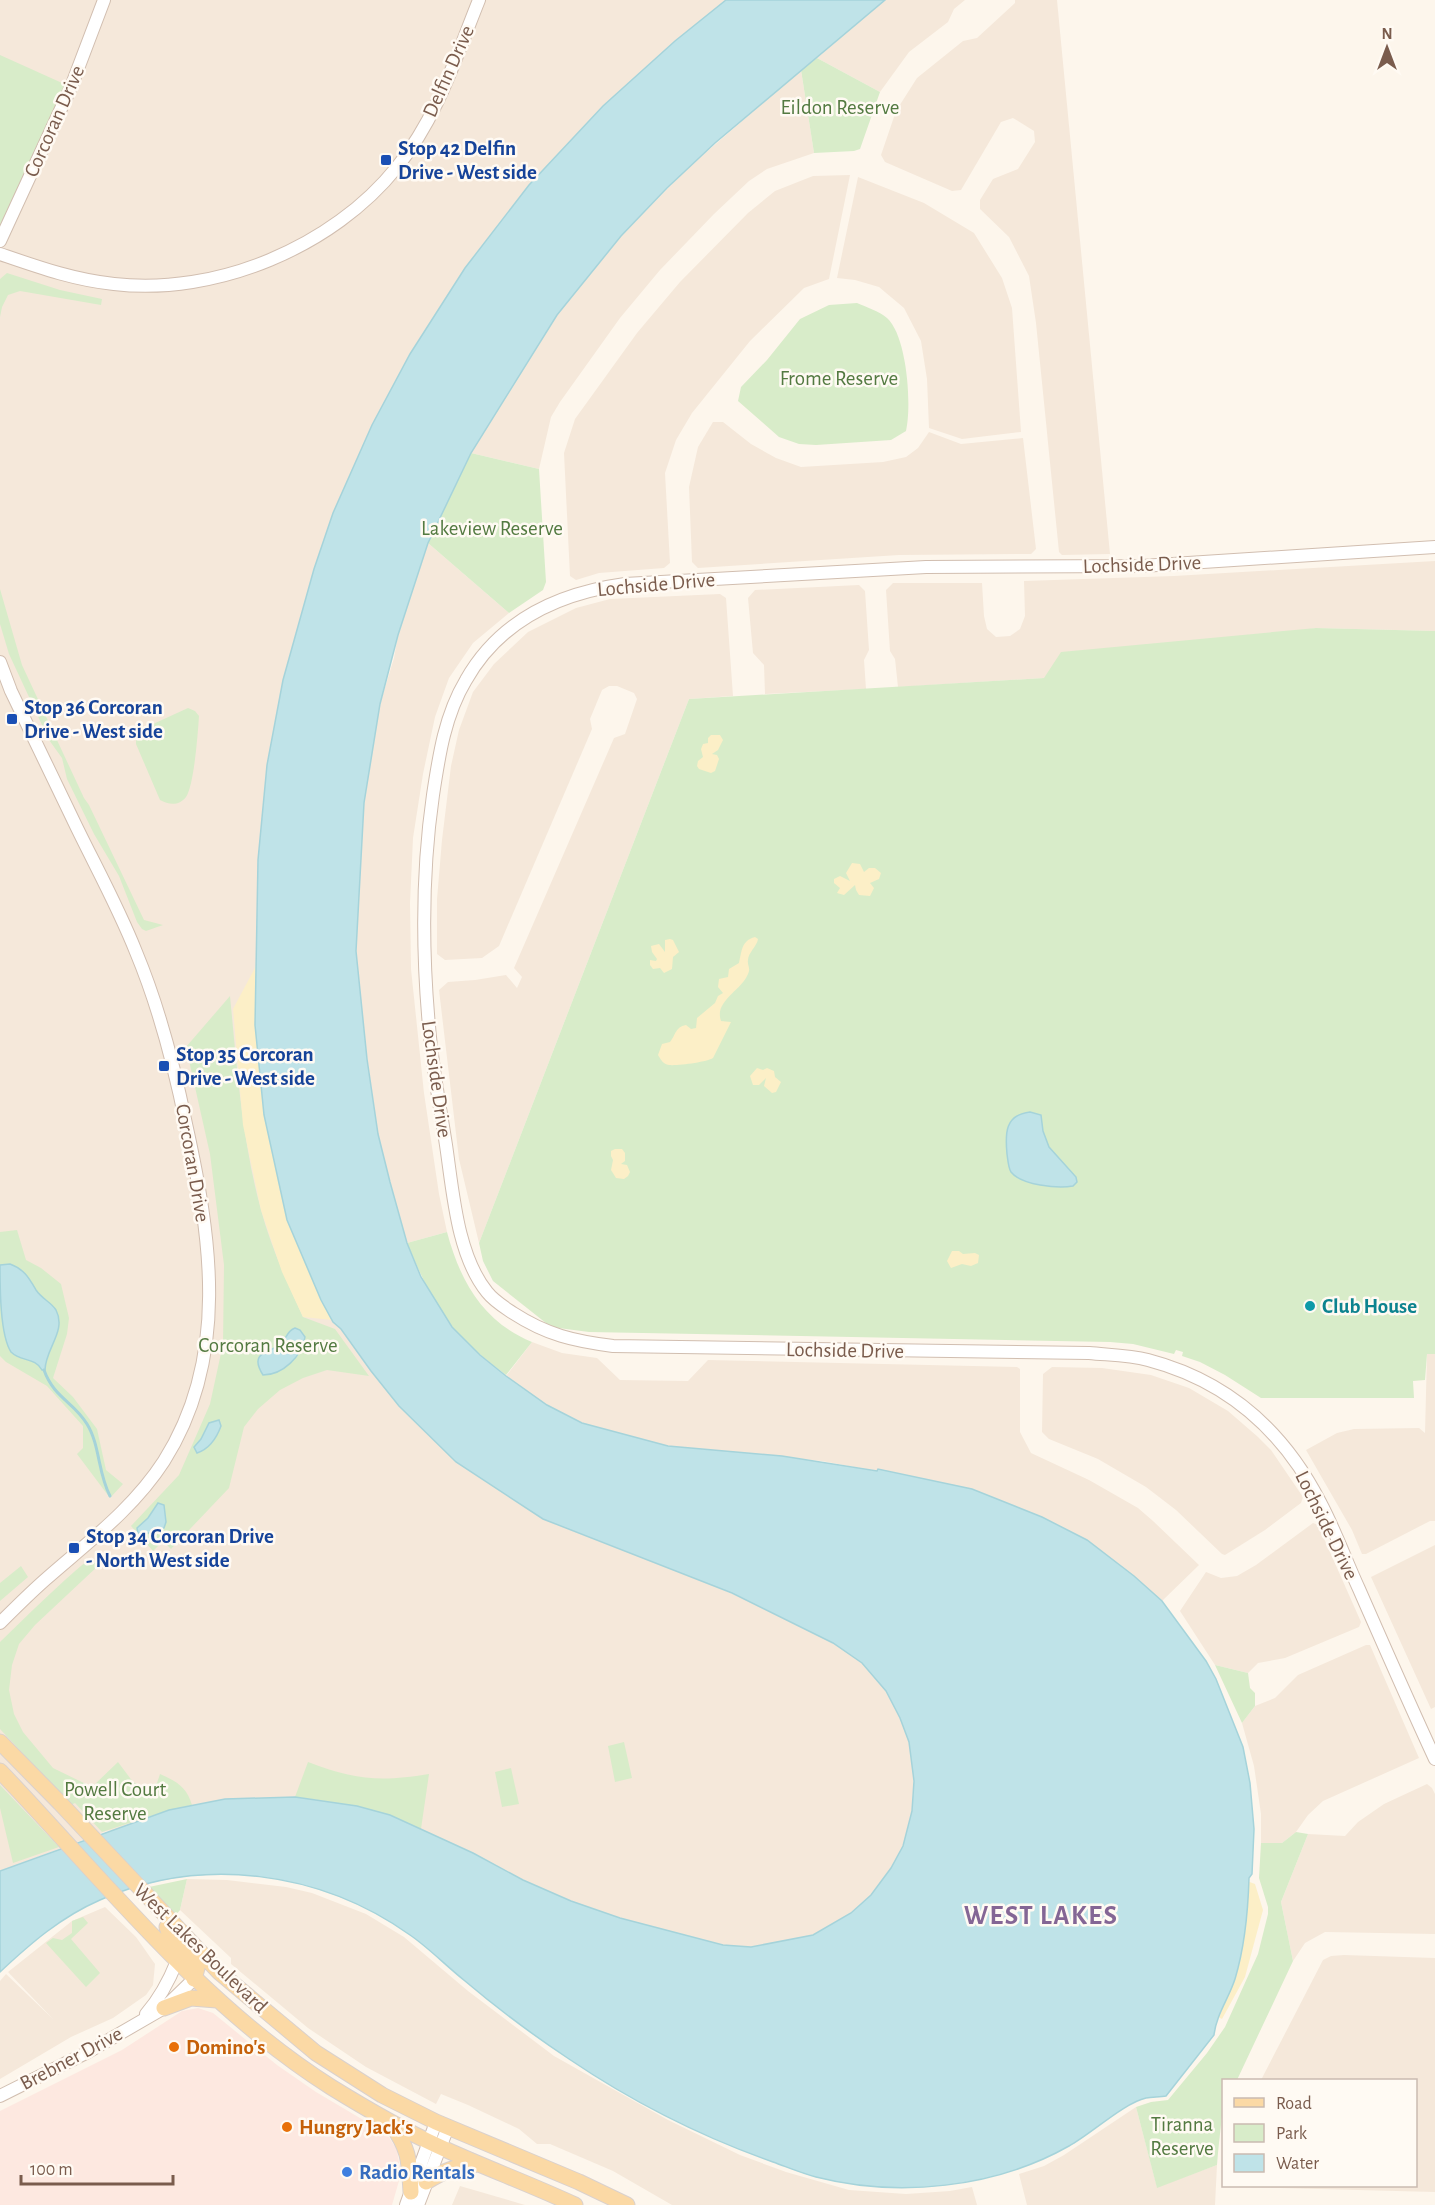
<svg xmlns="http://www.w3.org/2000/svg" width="1435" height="2205" font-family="'Alegreya Sans',sans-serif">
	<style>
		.residential { fill: #f5e8da }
		.commercial { fill: #fde8e0 }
		.green { fill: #d8ecc9 }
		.sand { fill: #fcefc7 }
		.water { fill: #bfe3e8; stroke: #a5d3da; stroke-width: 1.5 }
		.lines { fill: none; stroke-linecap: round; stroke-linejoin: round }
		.stream { stroke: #a5d3da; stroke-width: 3 }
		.minor-casing { stroke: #d1beb0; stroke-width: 14 }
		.major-casing { stroke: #dad1cd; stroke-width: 17 }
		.minor { stroke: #fff; stroke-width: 12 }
		.major { stroke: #fbd9a5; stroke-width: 15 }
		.transit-dot { fill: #1a4fb4; stroke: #fffaf3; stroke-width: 2 }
		.culture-dot { fill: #0f9aa8; stroke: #fffaf3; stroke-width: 2 }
		.food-dot { fill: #e8710a; stroke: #fffaf3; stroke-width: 2 }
		.shop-dot { fill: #3f7fe0; stroke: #fffaf3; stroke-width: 2 }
		.labels { text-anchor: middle; stroke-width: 5; stroke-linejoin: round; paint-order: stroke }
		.street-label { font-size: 21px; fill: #7a5c4d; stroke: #fffaf3 }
		.park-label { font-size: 21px; fill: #537a41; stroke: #fffaf3 }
		.transit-label { font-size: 21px; font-weight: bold; fill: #164399; stroke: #fffaf3; text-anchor: start }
		.culture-label { font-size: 21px; font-weight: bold; fill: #0d838f; stroke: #fffaf3; text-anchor: start }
		.food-label { font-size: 21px; font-weight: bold; fill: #c56008; stroke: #fffaf3; text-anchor: start }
		.shop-label { font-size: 21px; font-weight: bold; fill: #366cbe; stroke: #fffaf3; text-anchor: start }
		.district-label { font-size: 27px; font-weight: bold; letter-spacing: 1.5px; fill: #846695; stroke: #fffaf3 }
	</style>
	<rect width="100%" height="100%" fill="#fdf6ec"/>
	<path class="residential" d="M 0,0 L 726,0 L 675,41 L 603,106 L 529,185 L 465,268 L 410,354 L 372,425 L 314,569 L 283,680 L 267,765 L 258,860 L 255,1025 L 333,1322 L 341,1329 L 399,1406 L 456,1462 L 543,1519 L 689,1575 L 778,1614 L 845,1650 L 862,1663 L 886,1691 L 900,1718 L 909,1742 L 914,1767 L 912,1811 L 903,1846 L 891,1868 L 871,1895 L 851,1913 L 813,1935 L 751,1947 L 723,1945 L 620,1918 L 571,1901 L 523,1880 L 473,1853 L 390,1815 L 357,1806 L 295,1797 L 107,1831 L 0,1871 Z
		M 885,0 L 965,0 L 954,9 L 948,22 L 909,52 L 880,92 L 817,58 Z
		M 1015,0 L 1057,0 L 1110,554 L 1062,555 L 1059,552 L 1036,323 L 1029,276 L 1009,237 L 980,209 L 980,200 L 993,179 L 1018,169 L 1035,142 L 1034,131 L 1013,118 L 1001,122 L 961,190 L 952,191 L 885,162 L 881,155 L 896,111 L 917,78 L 963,41 L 977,38 L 1015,3 Z
		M 801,70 L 814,153 L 767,169 L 749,181 L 714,214 L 660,270 L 620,318 L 560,402 L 551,417 L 539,469 L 471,453 L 557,315 L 621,236 L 688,168 Z
		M 850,175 L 829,279 L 804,288 L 750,341 L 692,413 L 676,440 L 665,473 L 670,563 L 664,568 L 599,573 L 576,580 L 570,576 L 564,453 L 575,419 L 637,333 L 680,282 L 748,213 L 775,191 L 813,176 Z
		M 858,177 L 924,203 L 974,233 L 1002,278 L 1012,308 L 1021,432 L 962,439 L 929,428 L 927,379 L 921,341 L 904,308 L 879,287 L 855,280 L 837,278 Z
		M 713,422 L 723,422 L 751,444 L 776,458 L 801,467 L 883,462 L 906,457 L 918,448 L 929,432 L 961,444 L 1023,438 L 1036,549 L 1031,554 L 899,555 L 698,568 L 692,562 L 689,487 L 698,447 Z
		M 428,543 L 509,613 L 473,643 L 449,678 L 435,717 L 423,774 L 413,838 L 410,903 L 411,969 L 424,1093 L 439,1194 L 447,1232 L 407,1243 L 393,1197 L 378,1134 L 363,1028 L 356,951 L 364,803 L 380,704 L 394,658 L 398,635 Z
		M 1435,561 L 1435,631 L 1316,628 L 1044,678 L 898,687 L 895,659 L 890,651 L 886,590 L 893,583 L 982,583 L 984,616 L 987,629 L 996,637 L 1010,636 L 1020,629 L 1025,616 L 1024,581 L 1174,576 Z
		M 859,585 L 865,591 L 869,650 L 864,660 L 866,689 L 765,694 L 764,665 L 753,653 L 748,598 L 755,590 Z
		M 720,594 L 726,598 L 733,696 L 689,699 L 479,1243 L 459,1159 L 439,990 L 448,982 L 475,980 L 506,975 L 517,988 L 522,977 L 514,968 L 614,738 L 625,734 L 637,699 L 634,693 L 617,686 L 609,686 L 602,690 L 590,719 L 592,729 L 499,946 L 482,958 L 445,960 L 437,954 L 437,899 L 442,840 L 451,766 L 459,730 L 473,692 L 494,664 L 528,632 L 576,608 L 610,599 Z
		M 532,1342 L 562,1353 L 597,1358 L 620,1380 L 688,1381 L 708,1360 L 1017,1367 L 1020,1369 L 1020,1432 L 1031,1453 L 1089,1480 L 1138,1508 L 1153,1521 L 1199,1565 L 1162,1601 L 1134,1576 L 1087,1540 L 1042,1517 L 972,1489 L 822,1461 L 668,1446 L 582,1423 L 547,1405 L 506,1376 Z
		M 1427,1354 L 1435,1354 L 1435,1521 L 1430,1521 L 1366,1554 L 1362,1554 L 1352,1530 L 1306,1450 L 1337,1433 L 1354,1429 L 1419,1428 L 1425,1433 Z
		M 1052,1367 L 1102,1368 L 1151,1375 L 1189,1388 L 1228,1411 L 1258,1437 L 1271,1450 L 1303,1497 L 1301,1503 L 1265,1530 L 1225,1555 L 1222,1554 L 1176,1510 L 1146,1487 L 1098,1459 L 1049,1439 L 1042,1432 L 1043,1374 Z
		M 1313,1523 L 1318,1525 L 1361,1622 L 1359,1627 L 1285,1658 L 1258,1663 L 1248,1673 L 1215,1665 L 1180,1611 L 1206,1572 L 1221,1578 L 1237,1576 L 1256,1565 Z
		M 1435,1545 L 1435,1707 L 1431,1709 L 1371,1577 Z
		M 1366,1645 L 1370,1645 L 1419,1758 L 1323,1801 L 1308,1815 L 1296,1832 L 1282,1843 L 1261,1843 L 1261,1814 L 1254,1766 L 1242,1723 L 1255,1706 L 1275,1698 L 1298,1675 Z
		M 1427,1784 L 1432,1788 L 1435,1794 L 1435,1934 L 1325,1932 L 1305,1943 L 1293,1961 L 1281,1902 L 1308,1834 L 1345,1836 L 1358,1822 L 1384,1804 Z
		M 187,1879 L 227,1880 L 286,1887 L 312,1893 L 366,1914 L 404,1937 L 468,1991 L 554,2056 L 668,2120 L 740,2155 L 786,2172 L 849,2190 L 906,2194 L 950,2191 L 972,2187 L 977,2205 L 672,2205 L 613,2171 L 550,2144 L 537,2144 L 519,2129 L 468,2105 L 441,2094 L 436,2104 L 366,2067 L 308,2028 L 231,1964 L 231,1958 L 180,1910 Z
		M 105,1907 L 136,1937 L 155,1964 L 153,1985 L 146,1995 L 113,2018 L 71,2037 L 0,2079 L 0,1981 L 6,1974 L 53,2019 L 8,1972 L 72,1921 Z
		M 1344,1955 L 1435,1958 L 1435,2192 L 1245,2187 L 1245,2186 L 1416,2186 L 1416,2080 L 1261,2080 L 1323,1960 L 1331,1956 Z
		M 1136,2107 L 1157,2187 L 1217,2165 L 1215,2205 L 1027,2205 L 1019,2174 L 1044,2166 L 1064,2155 Z
		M 460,2186 L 525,2205 L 452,2205 Z"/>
	<path class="commercial" d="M 198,2008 L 213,2013 L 277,2065 L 316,2092 L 387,2134 L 397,2150 L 401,2174 L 392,2205 L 0,2205 L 0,2111 L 122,2050 L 182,2011 Z"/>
	<path class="green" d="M 0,55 L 71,87 L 0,241 Z
		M 817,58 L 880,92 L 860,149 L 854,151 L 814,153 L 801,70 Z
		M 7,273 L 60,290 L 102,299 L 101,305 L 20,291 L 8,295 L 2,307 L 0,317 L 0,279 Z
		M 857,303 C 866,307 879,311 887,318 C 907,336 912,405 906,431 L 891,440 L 816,445 L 799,444 L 779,437 L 738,401 L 741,387 L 767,360 L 800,319 L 829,305 Z
		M 471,453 L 539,469 L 546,582 L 543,590 L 509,613 L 428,543 Z
		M 0,589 L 22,665 L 84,798 L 89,805 L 144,920 L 163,925 L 146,931 L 142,929 L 137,922 L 119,876 L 94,834 L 67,779 L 62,758 L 49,740 L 9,654 L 0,624 Z
		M 1316,628 L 1435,631 L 1435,1354 L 1427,1354 L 1425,1380 L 1413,1381 L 1414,1398 L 1261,1398 L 1225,1375 L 1200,1362 L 1182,1356 L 1183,1352 L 1176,1350 L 1174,1354 L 1133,1344 L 1110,1342 L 589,1332 L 551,1327 L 493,1281 L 483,1261 L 479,1243 L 689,699 L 1044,678 L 1061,652 Z
		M 188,708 L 195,711 L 199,716 C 198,732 194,786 186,797 C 179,806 169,805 160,800 L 136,744 L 136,736 L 140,730 Z
		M 230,996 C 237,1068 242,1140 261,1210 C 271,1247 287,1282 303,1317 L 335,1329 L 369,1376 L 327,1370 L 303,1378 L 280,1390 L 258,1409 L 244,1427 L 229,1488 L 171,1549 L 163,1541 L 153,1551 L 131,1526 L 179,1475 L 210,1404 L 223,1344 L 224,1265 L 210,1154 L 186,1047 Z
		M 17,1230 L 26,1260 L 41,1268 L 61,1284 L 69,1318 L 67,1334 L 53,1378 L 73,1397 L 97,1429 L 106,1470 L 123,1484 L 110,1498 L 77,1454 L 83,1448 L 83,1426 L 47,1386 L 6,1362 L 0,1356 L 0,1232 Z
		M 447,1232 C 460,1281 483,1322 532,1342 L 506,1375 C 488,1361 469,1347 454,1329 C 435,1308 418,1269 407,1243 Z
		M 88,1560 L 99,1565 L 35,1625 L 19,1644 L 12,1665 L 9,1690 L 14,1714 L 23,1732 L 53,1768 L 92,1787 L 118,1762 L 133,1782 L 144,1787 L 157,1783 L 160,1774 C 176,1781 187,1787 192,1805 L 169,1810 L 102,1832 L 75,1803 L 71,1805 L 0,1729 L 0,1642 C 29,1614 57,1586 88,1560 Z
		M 21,1566 L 28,1577 L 0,1601 L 0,1583 Z
		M 1215,1665 L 1248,1673 L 1250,1688 L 1255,1693 L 1255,1706 L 1242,1723 Z
		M 624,1742 L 632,1778 L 615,1782 L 608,1746 Z
		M 308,1762 C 355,1780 380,1782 429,1774 L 421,1829 C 380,1811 339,1802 295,1797 Z
		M 511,1768 L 519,1804 L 502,1807 L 495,1772 Z
		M 0,1785 L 59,1847 L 13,1863 L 0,1808 Z
		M 1296,1832 L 1308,1834 L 1281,1902 L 1293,1961 L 1237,2080 L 1224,2080 C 1224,2109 1219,2136 1217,2165 L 1157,2188 L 1136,2107 L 1151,2102 L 1168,2100 L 1207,2053 L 1225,2027 L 1258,1954 L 1268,1914 L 1268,1907 L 1259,1878 L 1261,1843 L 1282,1843 Z
		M 187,1879 L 180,1910 L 176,1915 L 149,1887 Z
		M 83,1917 L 88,1923 L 71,1939 L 100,1973 L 86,1987 L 46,1943 L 53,1938 L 62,1940 L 72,1933 L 72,1921 Z"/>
	<path class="sand" d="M 711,735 L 720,735 L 723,740 L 718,750 L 712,754 L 717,755 L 719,759 L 715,771 L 711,773 L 699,769 L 697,766 L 698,761 L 703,757 L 701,749 L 703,744 L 708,743 L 708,738 Z
		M 852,863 L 860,864 L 864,872 L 869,868 L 875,868 L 881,873 L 879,879 L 870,883 L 874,888 L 870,896 L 859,895 L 856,890 L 855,885 L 844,895 L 837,893 L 840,888 L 834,883 L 834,879 L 840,876 L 850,881 L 846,873 Z
		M 755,937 L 758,939 C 757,946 748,953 748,960 C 747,965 751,968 748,974 C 741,991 714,1001 721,1021 L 731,1022 L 713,1058 C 707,1062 677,1066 669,1065 C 663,1064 661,1060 658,1055 L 662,1044 L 670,1042 C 676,1035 675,1027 686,1025 L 691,1029 L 696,1028 L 697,1018 L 715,1003 L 718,996 L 723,993 L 718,987 L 719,979 L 728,977 L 729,969 L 739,963 C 742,951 741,941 755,937 Z
		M 670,939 L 673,940 L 679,952 L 673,957 L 672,969 L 664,973 L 660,968 L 653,969 L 650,965 L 650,960 L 656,961 L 657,959 L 652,952 L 651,946 L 659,944 L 665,952 L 665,940 Z
		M 257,964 L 255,1025 L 264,1115 L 321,1300 L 332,1320 L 303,1317 L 282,1272 L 261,1210 L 243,1125 L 233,1009 Z
		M 757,1068 L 763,1070 L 767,1068 L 774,1071 L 775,1077 L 781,1082 L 776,1092 L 772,1093 L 764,1086 L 766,1078 L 759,1085 L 753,1085 L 750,1076 Z
		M 615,1149 L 622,1149 L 625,1153 L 625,1161 L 621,1164 L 627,1165 L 630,1172 L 628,1176 L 624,1179 L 616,1178 L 611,1170 L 613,1160 L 611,1156 L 611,1151 Z
		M 952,1251 L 959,1251 L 963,1254 L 975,1253 L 979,1255 L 978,1263 L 971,1266 L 962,1264 L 951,1268 L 947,1261 Z
		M 1247,1881 L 1255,1884 L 1263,1910 L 1245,1977 L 1222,2019 L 1218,2017 Z"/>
	<path class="water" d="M 726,0 L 885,0 L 715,143 L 667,188 L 621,236 L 557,315 L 471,453 L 428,543 L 398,635 L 380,704 L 364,803 L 356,951 L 367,1059 L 378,1134 L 390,1182 L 407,1243 L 421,1277 L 452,1327 L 480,1355 L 506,1376 L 547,1405 L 582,1423 L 668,1446 L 782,1456 L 877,1471 L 878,1469 L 972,1489 L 1042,1517 L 1087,1540 L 1134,1576 L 1162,1601 L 1206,1661 L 1216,1679 L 1243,1747 L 1250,1783 L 1254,1829 L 1252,1874 L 1249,1878 C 1248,1912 1245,1946 1235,1979 C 1229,1998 1216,2015 1214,2035 L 1166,2096 C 1160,2097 1153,2097 1146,2098 C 1124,2103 1091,2134 1069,2146 C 995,2188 898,2198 816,2177 C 801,2173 787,2167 773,2162 C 702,2137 631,2101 569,2059 C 533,2035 498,2009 465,1981 C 446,1966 429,1948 410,1935 C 320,1871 202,1855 100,1900 C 61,1917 31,1943 0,1972 L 0,1871 L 169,1810 L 225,1799 L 295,1797 L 357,1806 L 390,1815 L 473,1853 L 523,1880 L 571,1901 L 620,1918 L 723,1945 L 751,1947 L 813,1935 L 851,1913 L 871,1895 L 891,1868 L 903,1846 L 912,1811 L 914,1781 L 909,1742 L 900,1718 L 886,1691 L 862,1663 L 833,1643 L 732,1593 L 543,1519 L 456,1462 L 399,1406 L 371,1371 L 341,1329 L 333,1322 L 321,1300 L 287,1220 L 264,1115 L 255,1025 L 258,860 L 267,765 L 283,680 L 314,569 L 333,513 L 372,425 L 410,354 L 465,268 L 529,185 L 603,106 L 675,41 Z
		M 1030,1112 L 1041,1115 L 1043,1131 L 1049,1147 L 1076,1177 L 1077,1182 L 1073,1186 C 1058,1189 1021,1185 1011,1172 C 1008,1167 1008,1160 1007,1154 C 1005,1133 1005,1115 1030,1112 Z
		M 10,1264 C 24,1269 29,1278 36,1290 C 42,1299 51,1302 56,1310 C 67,1331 45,1349 45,1370 L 42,1370 C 35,1357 21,1362 11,1352 C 0,1335 0,1288 0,1265 Z
		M 295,1328 L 300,1330 L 305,1337 C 302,1356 283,1375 263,1375 C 247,1350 273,1353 282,1343 C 287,1337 287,1331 295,1328 Z
		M 219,1420 L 221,1426 C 217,1437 209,1449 197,1453 L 194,1447 L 201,1439 L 209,1423 Z
		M 158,1503 L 164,1505 L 166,1522 L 164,1528 L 153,1533 L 138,1533 L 137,1528 L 148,1518 Z"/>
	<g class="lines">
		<path class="stream" d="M 44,1370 C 54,1398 74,1402 87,1424 C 100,1445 98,1474 110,1496"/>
		<defs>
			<path id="minor" d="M 0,241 L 71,87 L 104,0
				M 0,254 C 38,267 74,280 114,284 C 216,296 333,247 397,167 C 437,118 456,57 479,0
				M 1435,547 L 1142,566 L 926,567 L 625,584 C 560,593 500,620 466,680 C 445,715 439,755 433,795 C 422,871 422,949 429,1026 C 432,1066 440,1106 446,1145 C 453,1192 457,1255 487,1292 C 494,1301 504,1307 513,1313 C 547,1335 574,1341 613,1346 L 1089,1353 C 1109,1355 1129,1355 1148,1360 C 1228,1381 1283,1430 1320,1502 C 1335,1530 1346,1561 1359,1589 C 1384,1646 1409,1703 1435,1759
				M 0,662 L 11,691 C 33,736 55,783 77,828 C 97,869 119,909 136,952 C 159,1007 174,1065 186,1124 C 211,1237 230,1357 164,1461 C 133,1509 88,1542 46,1579 C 30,1593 15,1608 0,1623
				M 146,2014 C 160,1998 169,1981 177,1961
				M 0,2096 L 88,2052 L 164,2008 L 194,1979
				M 406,2205 L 436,2122
				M 418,2205 L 448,2127"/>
			<path id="major" d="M 0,1742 L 60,1803 L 219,1972 L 316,2053 L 382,2095 L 436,2122 L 579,2182 L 627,2205
				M 0,1771 C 105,1881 200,2004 331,2087 C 365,2108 401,2129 438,2146 C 483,2167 530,2184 575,2205
				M 167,1927 L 169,1933 L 194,1961 L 197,1968 L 194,1979
				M 164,2008 L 191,1998 L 217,2000
				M 392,2125 C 410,2151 409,2161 411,2192
				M 426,2182 C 445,2170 455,2167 477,2164"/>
		</defs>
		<use href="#minor" class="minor-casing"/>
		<use href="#major" class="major-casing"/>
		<use href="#minor" class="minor"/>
		<use href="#major" class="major"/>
	</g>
	<g class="transit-dot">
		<rect x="380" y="154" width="12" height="12" rx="3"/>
		<rect x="6" y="713" width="12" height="12" rx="3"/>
		<rect x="158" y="1060" width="12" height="12" rx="3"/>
		<rect x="68" y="1542" width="12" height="12" rx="3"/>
	</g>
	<circle class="culture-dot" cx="1310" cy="1306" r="6"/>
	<g class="food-dot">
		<circle cx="174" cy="2047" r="6"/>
		<circle cx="287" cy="2127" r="6"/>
	</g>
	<circle class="shop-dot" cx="347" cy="2172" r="6"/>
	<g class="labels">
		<g class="street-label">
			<text transform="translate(448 71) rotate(-66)" y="7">Delfin Drive</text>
			<text transform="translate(54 121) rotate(-66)" y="7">Corcoran Drive</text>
			<text transform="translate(1142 564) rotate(-2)" y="7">Lochside Drive</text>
			<text transform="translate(656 584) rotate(-5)" y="7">Lochside Drive</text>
			<text transform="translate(437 1079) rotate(82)" y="7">Lochside Drive</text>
			<text transform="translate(193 1163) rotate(80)" y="7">Corcoran Drive</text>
			<text transform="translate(845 1350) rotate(1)" y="7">Lochside Drive</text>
			<text transform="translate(1327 1525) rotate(64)" y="7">Lochside Drive</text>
			<text transform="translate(201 1948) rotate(44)" y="7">West Lakes Boulevard</text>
			<text transform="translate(71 2058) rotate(-28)" y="7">Brebner Drive</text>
		</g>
		<g class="park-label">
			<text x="840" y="114">Eildon Reserve</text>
			<text x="839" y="385">Frome Reserve</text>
			<text x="492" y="535">Lakeview Reserve</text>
			<text x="268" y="1352">Corcoran Reserve</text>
			<text x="115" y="1796">Powell Court<tspan x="115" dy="24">Reserve</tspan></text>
			<text x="1182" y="2131">Tiranna<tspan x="1182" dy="24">Reserve</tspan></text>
		</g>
		<g class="transit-label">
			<text x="398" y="155">Stop 42 Delfin<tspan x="398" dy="24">Drive - West side</tspan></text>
			<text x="24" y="714">Stop 36 Corcoran<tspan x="24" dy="24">Drive - West side</tspan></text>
			<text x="176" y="1061">Stop 35 Corcoran<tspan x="176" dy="24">Drive - West side</tspan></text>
			<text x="86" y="1543">Stop 34 Corcoran Drive<tspan x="86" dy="24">- North West side</tspan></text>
		</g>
		<g class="culture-label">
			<text x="1322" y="1313">Club House</text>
		</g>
		<g class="food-label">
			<text x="186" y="2054">Domino's</text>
			<text x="299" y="2134">Hungry Jack's</text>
		</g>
		<g class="shop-label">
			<text x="359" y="2179">Radio Rentals</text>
		</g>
		<g class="district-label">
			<text x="1041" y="1924">WEST LAKES</text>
		</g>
	</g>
	<rect x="1222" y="2079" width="195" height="108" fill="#fffaf3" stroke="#cabbb1" stroke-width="1.5"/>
	<rect x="1234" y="2098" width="30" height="9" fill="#fbd9a5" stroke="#cabbb1" stroke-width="1.5"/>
	<text x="1276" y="2109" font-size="18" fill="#7a5c4d">Road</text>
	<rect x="1234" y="2124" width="30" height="18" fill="#d8ecc9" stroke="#cabbb1" stroke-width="1.5"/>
	<text x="1276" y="2139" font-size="18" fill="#7a5c4d">Park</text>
	<rect x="1234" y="2154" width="30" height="18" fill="#bfe3e8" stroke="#cabbb1" stroke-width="1.5"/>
	<text x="1276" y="2169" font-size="18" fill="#7a5c4d">Water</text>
	<g transform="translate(1387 48)" stroke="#fffaf3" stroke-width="4.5" paint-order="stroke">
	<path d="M0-4.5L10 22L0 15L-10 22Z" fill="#7a5c4d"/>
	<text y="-9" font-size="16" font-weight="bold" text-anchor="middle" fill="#7a5c4d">N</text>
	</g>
	<path d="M21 2175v9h152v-9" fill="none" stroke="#7a5c4d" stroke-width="3"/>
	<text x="30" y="2175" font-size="18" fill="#7a5c4d" stroke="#fffaf3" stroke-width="4.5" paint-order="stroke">100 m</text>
</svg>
